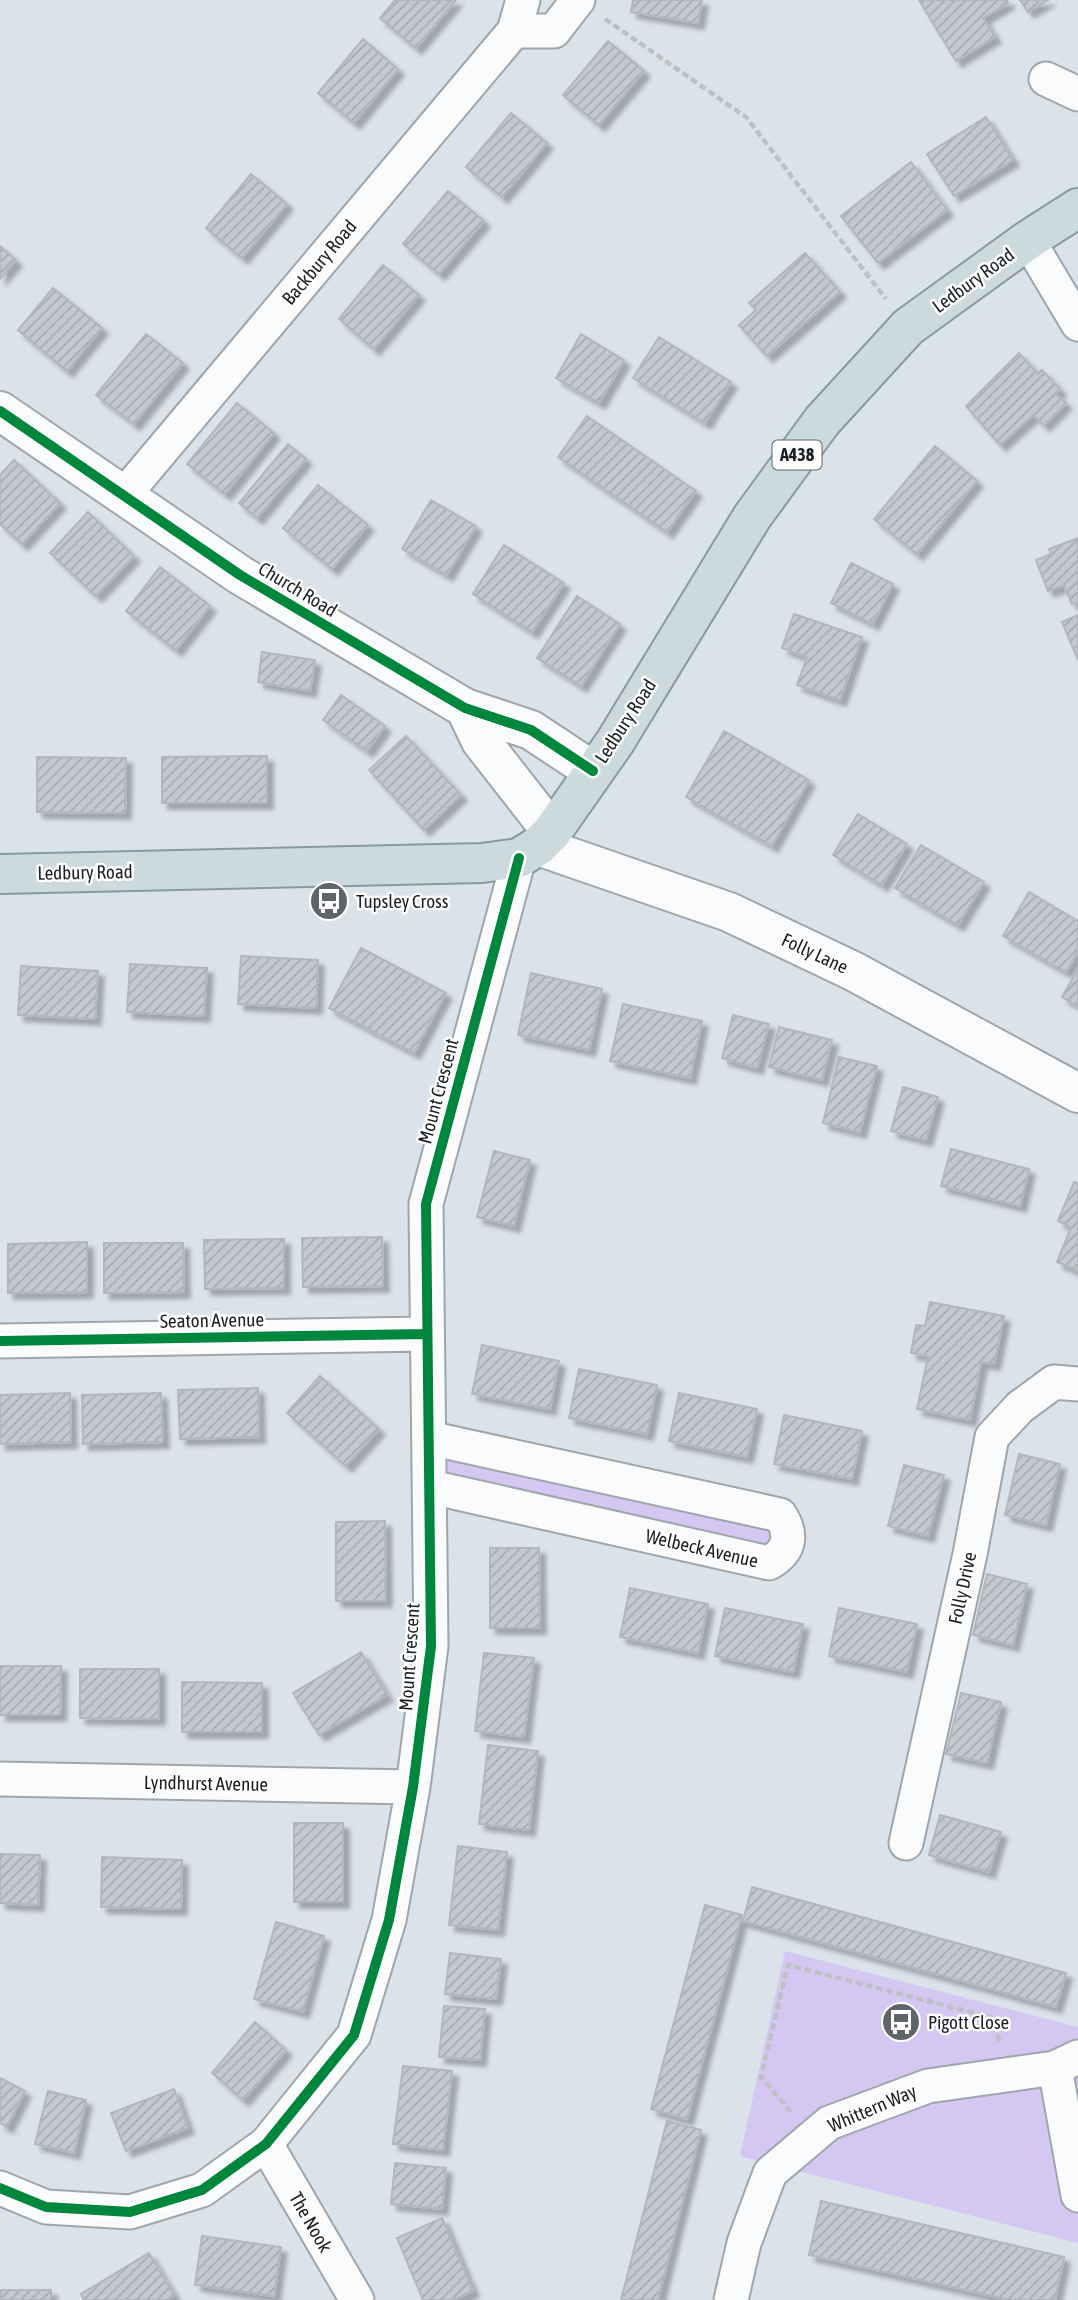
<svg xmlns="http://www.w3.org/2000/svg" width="1078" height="2300" font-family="'Asap Condensed',sans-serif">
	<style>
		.grass { fill: #d4c8f3 }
		.building { fill: url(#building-hatch); stroke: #b2b7bd; stroke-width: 2; filter: url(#shadow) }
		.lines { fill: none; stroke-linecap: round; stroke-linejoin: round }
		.minor-casing { stroke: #9fa6ab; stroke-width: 37 }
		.tertiary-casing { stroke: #9fa6ab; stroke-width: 42 }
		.trunk-casing { stroke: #879aa3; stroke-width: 42 }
		.path { stroke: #bec1c3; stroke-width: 4.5; stroke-dasharray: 7 3.5; stroke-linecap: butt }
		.minor { stroke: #f9fbfc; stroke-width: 33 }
		.tertiary { stroke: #f9fbfc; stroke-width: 38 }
		.trunk { stroke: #ccdade; stroke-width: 38 }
		.cycleway-casing { stroke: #fff; stroke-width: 15 }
		.cycleway { stroke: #00873e; stroke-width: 10 }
		.labels { text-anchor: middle; stroke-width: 5; stroke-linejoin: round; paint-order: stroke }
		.shield { fill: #fff; stroke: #5f6366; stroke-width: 2 }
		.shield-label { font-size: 18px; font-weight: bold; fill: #1b2025 }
		.street-label { font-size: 19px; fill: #1b2025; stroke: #fff }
		.poi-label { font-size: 19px; fill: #1b2025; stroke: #fff; text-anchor: start }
	</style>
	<defs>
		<pattern id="building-hatch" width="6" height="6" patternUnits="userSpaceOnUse" patternTransform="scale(1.75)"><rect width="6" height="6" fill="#c4c8cf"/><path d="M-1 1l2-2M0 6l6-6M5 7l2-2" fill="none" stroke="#a8acb2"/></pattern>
		<filter id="shadow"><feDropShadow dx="6" dy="6" stdDeviation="2" flood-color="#0004"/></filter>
	</defs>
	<rect width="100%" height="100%" fill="#dae2ea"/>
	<path class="grass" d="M 429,1438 L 780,1515 L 782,1555 L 431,1487 Z
		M 785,1951 L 1078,2027 L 1078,2243 L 740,2156 Z"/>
	<path class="building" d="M 395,0 L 456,0 L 416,48 L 380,18 Z
		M 633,0 L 702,0 L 698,23 L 631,12 Z
		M 919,0 L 1007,0 L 1008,3 L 983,18 L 995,37 L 956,61 Z
		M 1020,0 L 1048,0 L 1028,12 Z
		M 363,39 L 398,69 L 354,123 L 318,93 Z
		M 608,41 L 644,71 L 599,125 L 563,95 Z
		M 511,113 L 547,143 L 502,197 L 466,167 Z
		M 986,117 L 1013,160 L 954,196 L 927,154 Z
		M 911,162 L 947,210 L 878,263 L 841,216 Z
		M 251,174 L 287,204 L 242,258 L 206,228 Z
		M 448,191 L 484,221 L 439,274 L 403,244 Z
		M 0,246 L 16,260 L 0,279 Z
		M 805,253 L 840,292 L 767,356 L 739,325 L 756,310 L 749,303 Z
		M 383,265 L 419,295 L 374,349 L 339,319 Z
		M 53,288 L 102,328 L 67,371 L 18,330 Z
		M 146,334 L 183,363 L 134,424 L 96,395 Z
		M 581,334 L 624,360 L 599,403 L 556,378 Z
		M 659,337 L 731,382 L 705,423 L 633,378 Z
		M 1019,353 L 1038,374 L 1042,370 L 1060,389 L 1056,394 L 1066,403 L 1044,425 L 1033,415 L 1000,445 L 966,406 Z
		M 237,403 L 274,433 L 225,494 L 187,464 Z
		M 587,416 L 696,491 L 667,532 L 558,457 Z
		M 288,444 L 306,459 L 257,518 L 239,503 Z
		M 935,446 L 977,481 L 917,554 L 874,519 Z
		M 14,460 L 60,503 L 22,544 L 0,524 L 0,475 Z
		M 318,485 L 368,525 L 332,569 L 283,528 Z
		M 431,500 L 476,526 L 447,575 L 402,549 Z
		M 88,512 L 134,556 L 96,596 L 50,553 Z
		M 1078,538 L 1078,602 L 1072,604 L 1064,585 L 1048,591 L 1036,560 L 1051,554 L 1049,549 Z
		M 504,545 L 564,583 L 532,632 L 473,594 Z
		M 851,563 L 893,584 L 873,624 L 831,603 Z
		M 160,567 L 210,606 L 176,650 L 126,611 Z
		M 577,596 L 620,624 L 581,686 L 537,658 Z
		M 794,614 L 862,637 L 840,700 L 797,685 L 807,657 L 782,648 Z
		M 1078,615 L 1078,660 L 1062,622 Z
		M 262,652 L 315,660 L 310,691 L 258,682 Z
		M 341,695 L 385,726 L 367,751 L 323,720 Z
		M 724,731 L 809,780 L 772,846 L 686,797 Z
		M 406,736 L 461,795 L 424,830 L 369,770 Z
		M 267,756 L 267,803 L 162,803 L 162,757 Z
		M 37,757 L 126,758 L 125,813 L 37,812 Z
		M 858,814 L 907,844 L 882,885 L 833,855 Z
		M 921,845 L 984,882 L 958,925 L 895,888 Z
		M 1029,892 L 1078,921 L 1078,952 L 1066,972 L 1003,936 Z
		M 361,948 L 446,993 L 414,1053 L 329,1008 Z
		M 241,956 L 318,960 L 316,1008 L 238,1004 Z
		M 130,964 L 207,968 L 204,1016 L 127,1012 Z
		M 21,966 L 98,971 L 95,1019 L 18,1015 Z
		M 1078,969 L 1078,1006 L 1062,997 Z
		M 531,973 L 602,989 L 589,1050 L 518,1035 Z
		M 623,1004 L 702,1021 L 690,1078 L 610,1061 Z
		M 733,1015 L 769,1024 L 757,1068 L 722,1058 Z
		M 779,1027 L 832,1040 L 822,1080 L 769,1067 Z
		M 839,1057 L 877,1066 L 860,1132 L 823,1123 Z
		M 903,1087 L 938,1097 L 926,1140 L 891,1131 Z
		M 951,1149 L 1029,1169 L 1020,1206 L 941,1186 Z
		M 494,1151 L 530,1160 L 514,1226 L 477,1217 Z
		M 1074,1182 L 1078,1183 L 1078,1271 L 1057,1262 L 1071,1227 L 1058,1221 Z
		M 382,1237 L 383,1286 L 303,1287 L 302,1238 Z
		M 284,1239 L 284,1288 L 205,1289 L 204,1240 Z
		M 87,1242 L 87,1292 L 8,1293 L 8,1244 Z
		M 104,1243 L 183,1243 L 184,1292 L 104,1293 Z
		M 930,1302 L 1004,1316 L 994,1364 L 981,1362 L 970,1420 L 917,1409 L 928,1356 L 911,1353 L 916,1325 L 925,1326 Z
		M 482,1345 L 559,1361 L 550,1409 L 472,1394 Z
		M 579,1369 L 657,1385 L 647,1434 L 569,1418 Z
		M 320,1376 L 379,1429 L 346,1466 L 287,1413 Z
		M 258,1388 L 259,1437 L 180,1439 L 178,1390 Z
		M 70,1393 L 71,1442 L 0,1444 L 0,1395 Z
		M 161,1393 L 163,1442 L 83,1444 L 82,1395 Z
		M 679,1393 L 757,1409 L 747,1457 L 669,1441 Z
		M 784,1415 L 862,1431 L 852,1479 L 774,1464 Z
		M 1019,1454 L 1060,1464 L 1046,1525 L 1005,1515 Z
		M 904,1465 L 944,1475 L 928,1536 L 888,1526 Z
		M 385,1521 L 386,1601 L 336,1601 L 336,1522 Z
		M 490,1548 L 539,1548 L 540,1628 L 490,1628 Z
		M 987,1574 L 1027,1584 L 1013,1645 L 973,1635 Z
		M 630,1588 L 708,1604 L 698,1653 L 620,1637 Z
		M 725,1608 L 803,1624 L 793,1672 L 715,1656 Z
		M 839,1608 L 917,1624 L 907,1672 L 829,1656 Z
		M 361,1652 L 387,1695 L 319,1735 L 293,1693 Z
		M 484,1653 L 534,1658 L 524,1737 L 475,1731 Z
		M 0,1666 L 61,1666 L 60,1715 L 0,1715 Z
		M 80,1669 L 159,1669 L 159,1719 L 80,1718 Z
		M 182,1682 L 262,1683 L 262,1732 L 182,1732 Z
		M 961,1693 L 1001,1702 L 987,1763 L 946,1754 Z
		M 488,1745 L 538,1751 L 529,1830 L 479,1824 Z
		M 940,1815 L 1001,1832 L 989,1872 L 929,1855 Z
		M 294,1823 L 343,1823 L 343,1902 L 294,1902 Z
		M 458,1846 L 507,1852 L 498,1930 L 449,1925 Z
		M 0,1854 L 40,1855 L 38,1905 L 0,1903 Z
		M 102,1857 L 182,1860 L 181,1909 L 101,1907 Z
		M 752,1887 L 1066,1973 L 1056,2007 L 743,1921 Z
		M 705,1905 L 742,1915 L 687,2119 L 651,2109 Z
		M 276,1922 L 324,1936 L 303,2012 L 254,1999 Z
		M 450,1953 L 501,1959 L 496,1999 L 445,1994 Z
		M 444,2006 L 485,2009 L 480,2060 L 439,2057 Z
		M 255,2022 L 286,2050 L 243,2100 L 212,2073 Z
		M 403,2066 L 452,2071 L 443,2150 L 393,2144 Z
		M 0,2078 L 25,2091 L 7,2127 L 0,2123 Z
		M 174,2089 L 188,2128 L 126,2151 L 111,2113 Z
		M 48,2091 L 86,2100 L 74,2153 L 35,2144 Z
		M 667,2121 L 701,2130 L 658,2300 L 621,2300 Z
		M 395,2163 L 446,2168 L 442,2209 L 391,2204 Z
		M 821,2201 L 1064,2257 L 1055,2300 L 1010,2300 L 809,2255 Z
		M 442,2218 L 473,2291 L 453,2300 L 423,2300 L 397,2238 Z
		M 202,2236 L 281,2247 L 274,2296 L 195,2285 Z
		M 149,2253 L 174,2295 L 166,2300 L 84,2300 L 81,2294 Z
		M 1,2290 L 51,2290 L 51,2300 L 1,2300 Z"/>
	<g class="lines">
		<defs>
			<path id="minor" d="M 514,31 L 554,31 L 578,0
				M 1046,79 L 1078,94
				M 1028,240 L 1078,324
				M 125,494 L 514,31 L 523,0
				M 0,1341 L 425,1334
				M 429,1438 L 780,1515 C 793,1535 790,1551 769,1563 L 431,1487
				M 0,1779 L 413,1787
				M 906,1843 L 970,1554 L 992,1437 L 1020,1407 L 1054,1382 L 1078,1384
				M 1055,2068 L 1078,2195
				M 266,2144 L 357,2300
				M 0,2188 L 46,2207 L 130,2212 L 202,2190 L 266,2144 L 354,2035 L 389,1920 L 413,1787 L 431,1646 L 426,1204 L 519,858
				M 731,2300 L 744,2243 L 770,2173 L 829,2123 L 928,2086 L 1055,2068 L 1078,2057"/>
			<path id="tertiary" d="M 0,411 L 240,575 L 465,708 L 531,730 L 593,771
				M 465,708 L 481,741 L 552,832
				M 538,846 L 729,912 L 853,971 L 1078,1093"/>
			<path id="trunk" d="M 0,874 L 482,863 L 519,858 L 538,846 L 552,832 L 615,742 L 752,517 L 822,421 L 908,327 L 1028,240 L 1078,208"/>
		</defs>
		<use href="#minor" class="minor-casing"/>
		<use href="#tertiary" class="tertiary-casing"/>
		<use href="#trunk" class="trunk-casing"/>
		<path class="path" d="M 605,19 L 746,117 L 886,299
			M 791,2112 L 761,2077 L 788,1965 L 990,2017 L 1000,2042"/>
		<use href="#minor" class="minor"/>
		<use href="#tertiary" class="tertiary"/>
		<use href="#trunk" class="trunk"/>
		<defs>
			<path id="cycleway" d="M 0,411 L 240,575 L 465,708 L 531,730 L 593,771
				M 0,1341 L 425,1334
				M 0,2188 L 46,2207 L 130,2212 L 202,2190 L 266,2144 L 354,2035 L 389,1920 L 413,1787 L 431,1646 L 426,1204 L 519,858"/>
		</defs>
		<use href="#cycleway" class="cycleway-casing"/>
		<use href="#cycleway" class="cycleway"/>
	</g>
	<defs>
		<symbol id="bus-disc" viewBox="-11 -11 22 22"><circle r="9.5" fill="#5e646a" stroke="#fff"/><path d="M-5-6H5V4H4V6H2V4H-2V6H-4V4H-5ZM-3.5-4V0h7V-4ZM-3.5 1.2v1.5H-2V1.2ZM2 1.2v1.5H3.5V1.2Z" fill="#fff"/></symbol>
	</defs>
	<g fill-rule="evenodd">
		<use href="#bus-disc" x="307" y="879" width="44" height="44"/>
		<use href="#bus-disc" x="879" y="2000" width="44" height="44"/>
	</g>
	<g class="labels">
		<rect class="shield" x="772.5" y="440.5" width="49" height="29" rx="5"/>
		<g class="shield-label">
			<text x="797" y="461">A438</text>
		</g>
		<g class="street-label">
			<text transform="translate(319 262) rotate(-50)" y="7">Backbury Road</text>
			<text transform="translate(973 280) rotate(-36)" y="7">Ledbury Road</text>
			<text transform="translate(298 589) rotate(31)" y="7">Church Road</text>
			<text transform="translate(625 721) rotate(-57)" y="7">Ledbury Road</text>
			<text transform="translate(85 872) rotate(-1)" y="7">Ledbury Road</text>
			<text transform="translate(815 953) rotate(25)" y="7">Folly Lane</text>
			<text transform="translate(438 1091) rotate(-75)" y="7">Mount Crescent</text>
			<text transform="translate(212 1320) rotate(-1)" y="7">Seaton Avenue</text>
			<text transform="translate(702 1548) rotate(13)" y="7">Welbeck Avenue</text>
			<text transform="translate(962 1588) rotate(-78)" y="7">Folly Drive</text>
			<text transform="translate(409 1657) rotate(-86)" y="7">Mount Crescent</text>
			<text transform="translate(206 1783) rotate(1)" y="7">Lyndhurst Avenue</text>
			<text transform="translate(872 2108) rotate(-23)" y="7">Whittern Way</text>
			<text transform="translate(311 2222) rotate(60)" y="7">The Nook</text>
		</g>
		<g class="poi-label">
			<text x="356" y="908">Tupsley Cross</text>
			<text x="928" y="2029">Pigott Close</text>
		</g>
	</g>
</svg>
